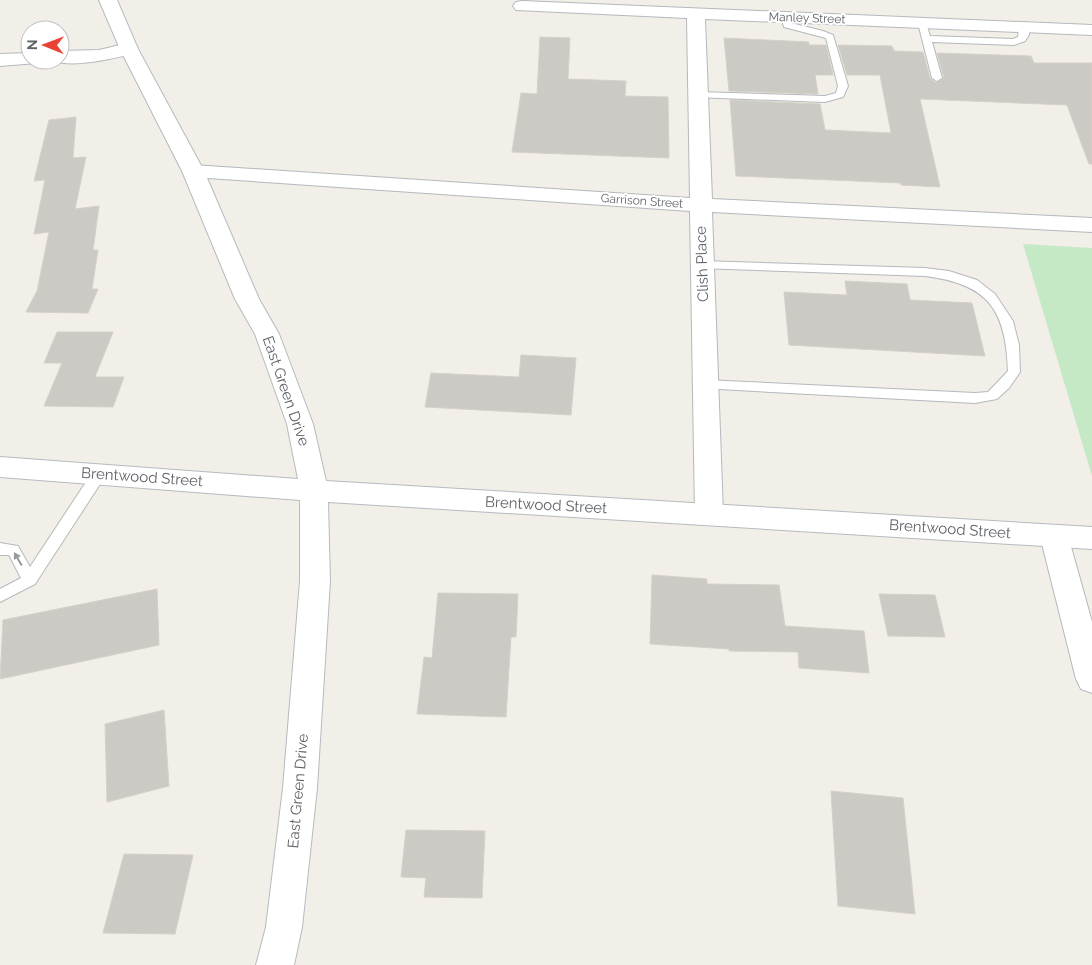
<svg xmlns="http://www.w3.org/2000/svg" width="1092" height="965" font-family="Raleway,sans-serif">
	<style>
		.green { fill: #c5e8c5 }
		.building { fill: #cccac5; stroke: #d6d1c6 }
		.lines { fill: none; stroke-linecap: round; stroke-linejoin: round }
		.lane-casing { stroke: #b5b8bc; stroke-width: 2 }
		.street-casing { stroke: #b5b8bc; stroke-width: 2 }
		.secondary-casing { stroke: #b6babf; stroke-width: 2 }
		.lane { fill: #fff; fill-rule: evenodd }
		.street { fill: #fff; fill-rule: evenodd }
		.secondary { fill: #fff; fill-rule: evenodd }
		.oneway { fill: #979a9d }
		.labels { text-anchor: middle; stroke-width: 4; stroke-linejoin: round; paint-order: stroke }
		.far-street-label { font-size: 12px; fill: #5f6368; stroke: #fff }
		.street-label { font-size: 15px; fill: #5f6368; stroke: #fff }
	</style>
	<rect width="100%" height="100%" fill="#f1efe8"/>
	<path class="green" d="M 1023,244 L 1092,248 L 1092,476 Z"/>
	<path class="building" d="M 540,37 L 570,38 L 568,79 L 626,81 L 625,96 L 668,97 L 669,158 L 512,152 L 521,93 L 537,94 Z
		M 724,38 L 809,42 L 809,45 L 826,45 L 833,75 L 815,75 L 818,94 L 729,91 Z
		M 838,45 L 892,46 L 894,51 L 923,52 L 930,78 L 936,83 L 944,78 L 937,53 L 1031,56 L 1034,63 L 1092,63 L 1092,164 L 1089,164 L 1067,105 L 920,99 L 940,187 L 901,185 L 901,183 L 736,176 L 730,100 L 820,104 L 825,130 L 891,133 L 880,75 L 847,75 Z
		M 76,117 L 73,158 L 86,157 L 75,209 L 99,206 L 93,250 L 98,250 L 92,289 L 98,289 L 88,313 L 26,312 L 37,291 L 49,232 L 34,234 L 45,180 L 34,181 L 49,120 Z
		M 845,281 L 907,284 L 910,300 L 972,303 L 985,356 L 789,345 L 784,292 L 847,295 Z
		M 57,332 L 113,332 L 95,377 L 124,377 L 113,407 L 44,406 L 62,363 L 44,363 Z
		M 521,355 L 576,358 L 571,415 L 425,407 L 431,373 L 519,377 Z
		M 652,575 L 707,579 L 707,584 L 779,585 L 785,626 L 864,631 L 869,673 L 799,668 L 798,652 L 729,651 L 729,649 L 650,644 Z
		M 157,589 L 159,645 L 0,679 L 3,620 Z
		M 438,593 L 518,594 L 516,637 L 511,637 L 506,717 L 417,714 L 424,657 L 432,658 Z
		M 879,594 L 935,595 L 945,637 L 888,636 Z
		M 164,710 L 169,786 L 107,802 L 105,724 Z
		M 831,791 L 903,798 L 915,914 L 838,906 Z
		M 406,830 L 485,831 L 482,898 L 424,897 L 426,878 L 401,877 Z
		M 124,854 L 193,855 L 175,934 L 103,933 Z"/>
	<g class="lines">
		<defs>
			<path id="lane" d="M 785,14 L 789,17 L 791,23 L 823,31 L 833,35 L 848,86 L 843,97 L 825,102 L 694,97 L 694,93 L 697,92 L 825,96 L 836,93 L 838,86 L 826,38 L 784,27 L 781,17 Z
				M 922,20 L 926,23 L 930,36 L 1013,39 L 1018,37 L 1019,27 L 1024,24 L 1029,27 L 1029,35 L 1025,41 L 1014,45 L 932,42 L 942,78 L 937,81 L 932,78 L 918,23 Z
				M 702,261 L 925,268 L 949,271 L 977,280 L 995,294 L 1013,321 L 1019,345 L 1020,372 L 1009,388 L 997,399 L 975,403 L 700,388 L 699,385 L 700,382 L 705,380 L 975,393 L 988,392 L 1008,371 C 1006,309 988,284 925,276 L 698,268 L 696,265 Z
				M 99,469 L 104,470 L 106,474 L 104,478 L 35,584 L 0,602 L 0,589 L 21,578 L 9,555 L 0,555 L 0,543 L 18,546 L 30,567 L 94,470 Z"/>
			<path id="street" d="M 522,1 L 1092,25 L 1092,35 L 705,19 L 712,199 L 1092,218 L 1092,232 L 712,212 L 723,514 L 719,522 L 709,525 L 699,522 L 695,514 L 690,211 L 193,177 L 186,175 L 182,171 L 186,167 L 193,165 L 690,198 L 687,18 L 516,10 L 513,6 L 516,2 Z
				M 129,43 L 136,45 L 138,49 L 136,53 C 115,58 71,69 53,60 L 60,60 L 60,51 L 99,50 Z
				M 30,53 L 30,60 L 39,60 L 37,63 L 0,66 L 0,54 Z
				M 1054,525 L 1064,528 L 1068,536 L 1092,622 L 1092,693 L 1081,689 L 1076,679 L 1040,536 L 1044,528 Z"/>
			<path id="secondary" d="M 99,0 L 117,0 L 138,49 L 204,171 L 259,299 L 279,334 L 313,424 L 326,481 L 1092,527 L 1092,549 L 328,502 L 330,581 L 317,788 L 302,927 L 294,965 L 256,965 L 266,927 L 283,788 L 300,581 L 300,500 L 0,477 L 0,457 L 298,479 L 287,424 L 255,334 L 235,299 L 182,171 L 120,49 Z"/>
		</defs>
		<use href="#lane" class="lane-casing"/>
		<use href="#street" class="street-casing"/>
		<use href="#secondary" class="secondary-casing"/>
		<use href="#lane" class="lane"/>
		<use href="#street" class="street"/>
		<use href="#secondary" class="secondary"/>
	</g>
	<defs><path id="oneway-solid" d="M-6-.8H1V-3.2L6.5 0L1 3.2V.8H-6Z" transform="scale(1.25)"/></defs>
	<use class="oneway" href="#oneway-solid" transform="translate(18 559) rotate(-120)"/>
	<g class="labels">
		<g class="far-street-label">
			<text transform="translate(807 18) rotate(2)" y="4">Manley Street</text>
			<text transform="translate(642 201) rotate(4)" y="4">Garrison Street</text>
		</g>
		<g class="street-label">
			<text transform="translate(702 264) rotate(-92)" y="5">Clish Place</text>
			<text transform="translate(286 391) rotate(71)" y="5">East Green Drive</text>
			<text transform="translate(142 477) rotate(4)" y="5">Brentwood Street</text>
			<text transform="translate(546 505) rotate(3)" y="5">Brentwood Street</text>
			<text transform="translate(950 529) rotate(4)" y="5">Brentwood Street</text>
			<text transform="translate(298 791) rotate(-85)" y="5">East Green Drive</text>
		</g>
	</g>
	<g transform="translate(45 45) rotate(271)"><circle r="24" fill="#ffffff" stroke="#bfc1c3"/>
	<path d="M0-4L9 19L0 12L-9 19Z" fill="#ea4335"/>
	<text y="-8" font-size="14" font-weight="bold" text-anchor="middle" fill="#5f6368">N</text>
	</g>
</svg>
